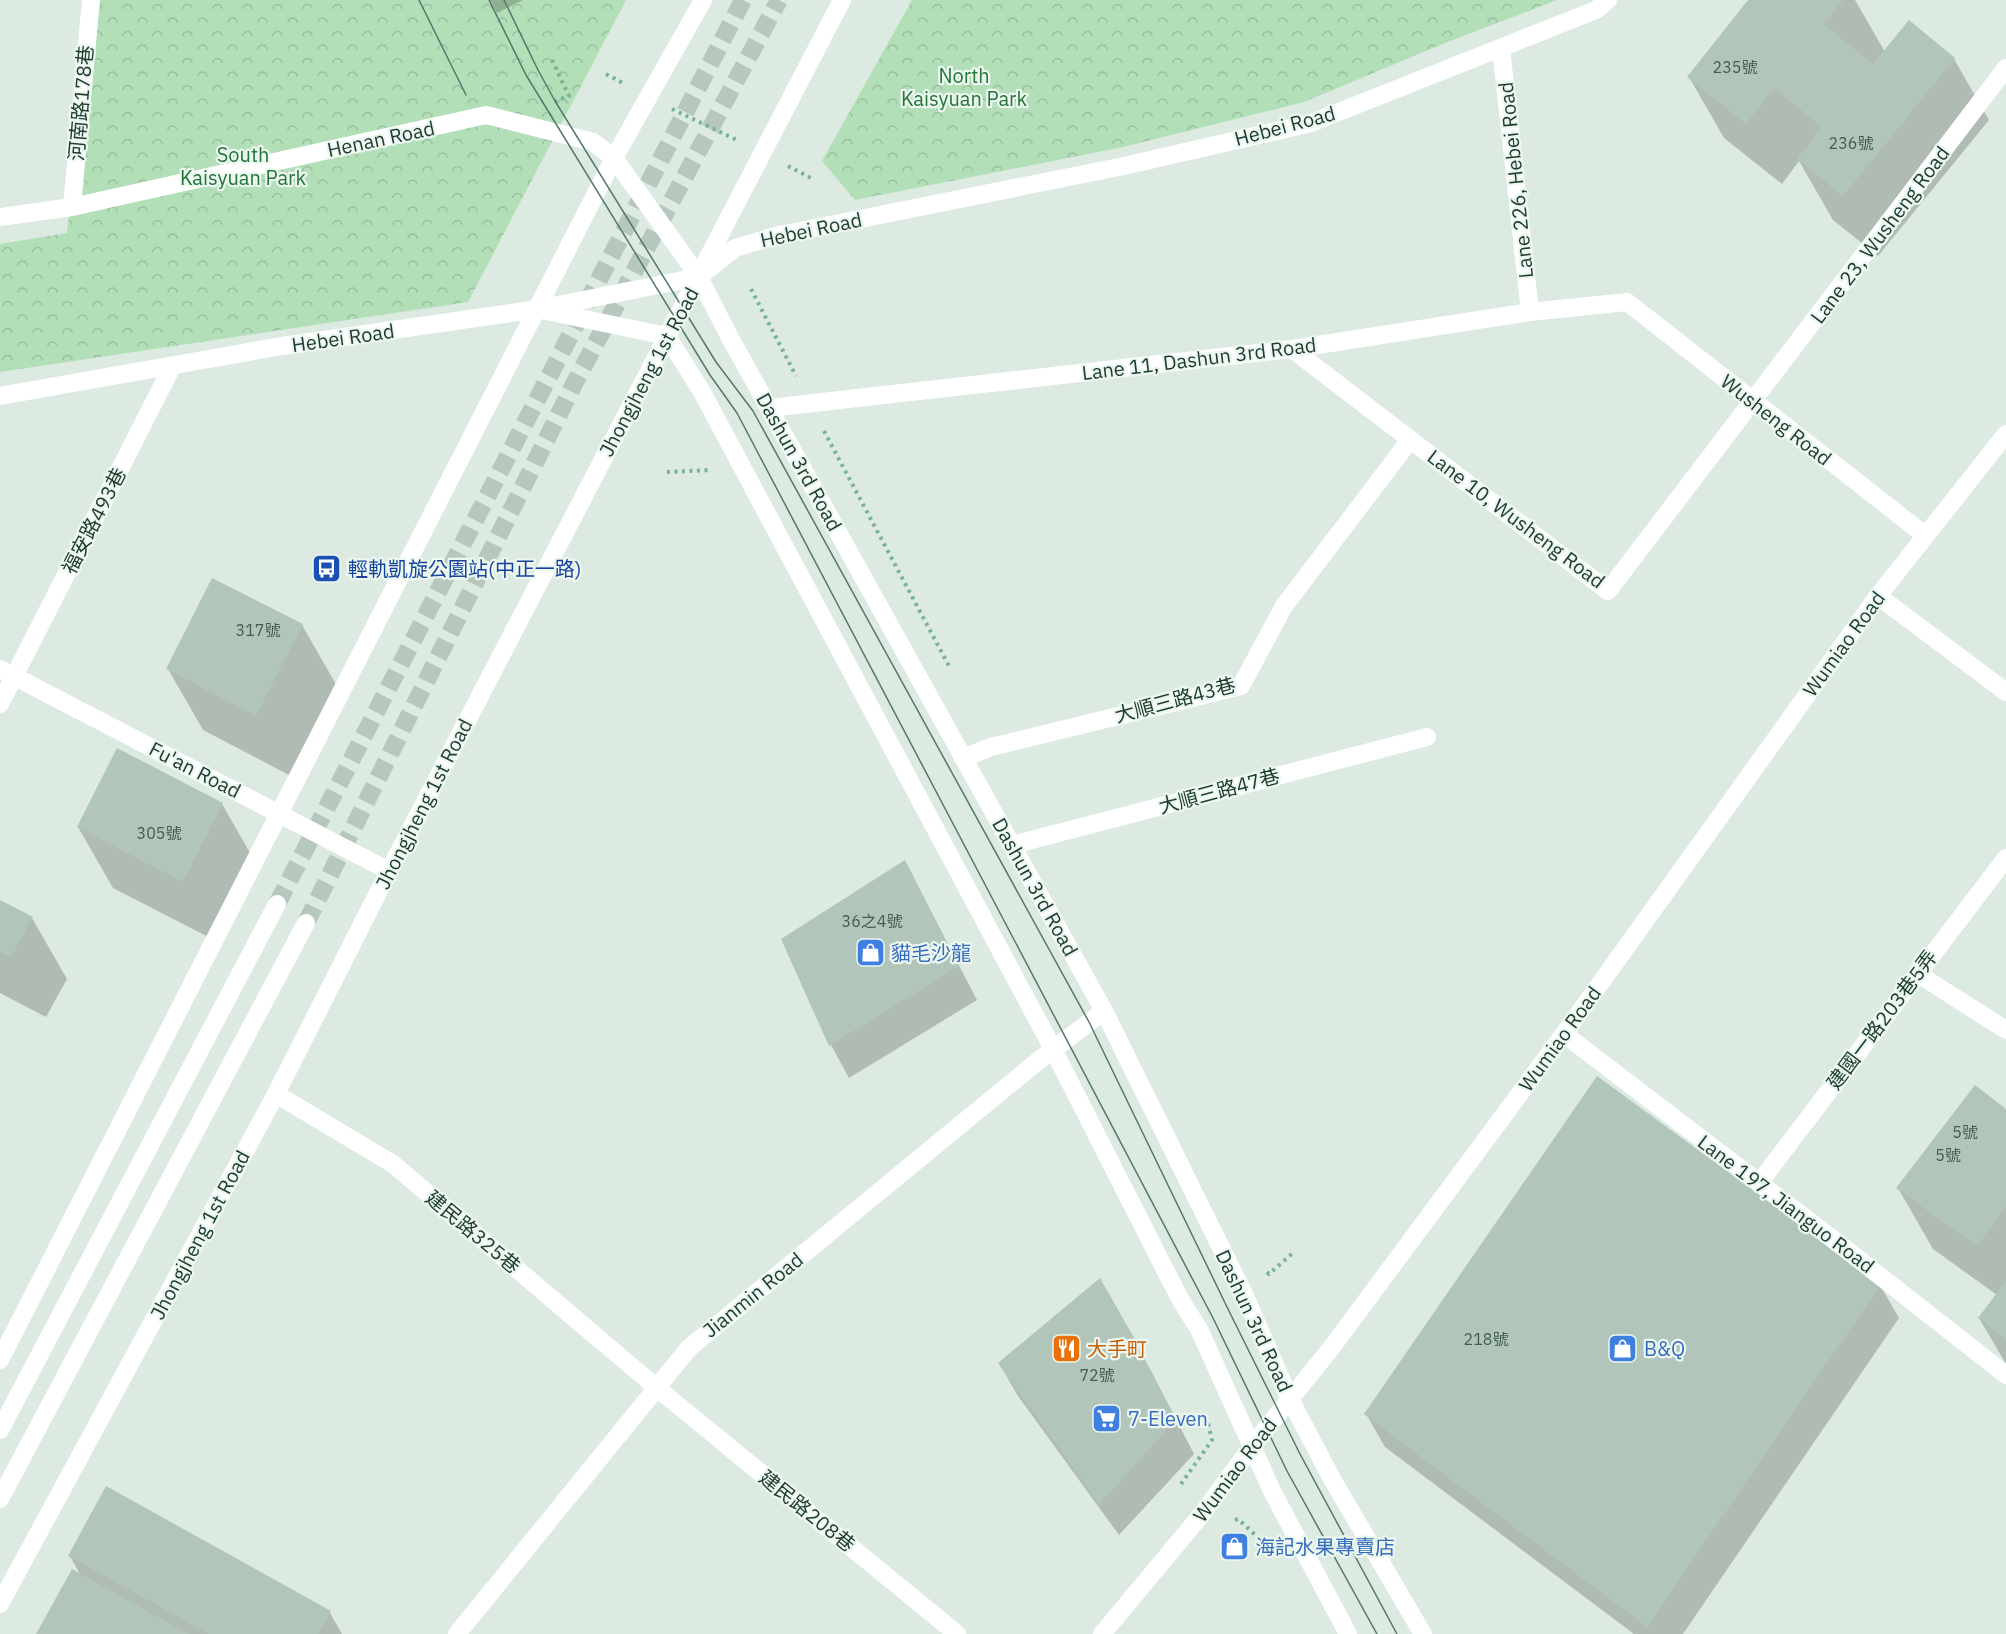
<svg xmlns="http://www.w3.org/2000/svg" width="2006" height="1634" font-family="'IBM Plex Sans','Noto Sans TC',sans-serif">
	<style>
		.park { fill: url(#park-crowns) }
		.shadow { fill: #0003 }
		.building { fill: #b1c5bb }
		.lines { fill: none; stroke-linecap: round; stroke-linejoin: round }
		.minor-tunnel { stroke: #b6c7be; stroke-width: 18; stroke-dasharray: 18 9; stroke-linecap: butt }
		.path { stroke: #79b199; stroke-width: 4; stroke-dasharray: 3 4.5; stroke-linecap: butt }
		.minor { stroke: #fff; stroke-width: 18 }
		.tram { stroke: #56776a; stroke-width: 1.5 }
		.labels { text-anchor: middle; stroke-width: 4.5; stroke-linejoin: round; paint-order: stroke }
		.number-label { font-size: 16px; fill: #425e52 }
		.park-label { font-size: 20px; fill: #237539; stroke: #ecf7f0 }
		.street-label { font-size: 20px; fill: #1d3b2f; stroke: #ecf7f0 }
		.transit-label { font-size: 20px; fill: #164399; stroke: #ecf7f0; text-anchor: start }
		.shop-label { font-size: 20px; fill: #366cbe; stroke: #ecf7f0; text-anchor: start }
		.food-label { font-size: 20px; fill: #c56008; stroke: #ecf7f0; text-anchor: start }
	</style>
	<defs>
		<pattern id="park-crowns" width="20" height="18" patternUnits="userSpaceOnUse" patternTransform="scale(1.5)"><rect width="20" height="18" fill="#b2deb8"/><path d="M2 6a3 3 0 1 1 6 0M12 15a3 3 0 1 1 6 0" fill="none" stroke="#99bf9e"/></pattern>
	</defs>
	<rect width="100%" height="100%" fill="#dceae2"/>
	<path class="park" d="M 92,0 L 626,0 L 468,302 L 0,372 L 0,244 L 67,233 Z
		M 912,0 L 1557,0 L 1450,41 L 1304,102 L 1123,147 L 855,200 L 822,161 Z"/>
	<path class="shadow" d="M 490,0 L 523,0 L 497,13 Z
		M 1750,0 L 1855,0 L 1885,52 L 1909,22 L 1954,59 L 1989,120 L 1878,256 L 1833,220 L 1799,161 L 1782,184 L 1724,138 L 1689,77 Z
		M 302,625 L 337,686 L 291,776 L 203,730 L 168,669 Z
		M 222,804 L 257,865 L 218,942 L 113,888 L 78,827 Z
		M 905,862 L 977,1000 L 849,1078 L 831,1045 L 783,940 Z
		M 0,902 L 32,918 L 67,979 L 46,1017 L 0,993 Z
		M 2006,1111 L 2006,1364 L 1979,1318 L 1997,1295 L 1933,1249 L 1898,1188 Z
		M 1099,1280 L 1151,1371 L 1194,1454 L 1119,1535 L 1018,1396 L 999,1363 Z
		M 1880,1285 L 1899,1318 L 1683,1634 L 1634,1634 L 1385,1447 L 1366,1414 Z
		M 70,1556 L 330,1613 L 342,1634 L 38,1634 L 81,1576 Z"/>
	<path class="building" d="M 1748,0 L 1843,0 L 1824,24 L 1873,64 L 1909,20 L 1955,58 L 1843,196 L 1797,159 L 1822,127 L 1774,88 L 1746,124 L 1687,77 Z
		M 212,578 L 303,624 L 256,716 L 166,669 Z
		M 117,748 L 223,803 L 183,882 L 77,827 Z
		M 905,860 L 959,966 L 829,1046 L 781,939 Z
		M 0,900 L 33,917 L 11,957 L 0,952 Z
		M 1597,1076 L 1881,1284 L 1647,1627 L 1364,1414 Z
		M 1975,1085 L 2006,1109 L 2006,1206 L 1977,1246 L 1896,1188 Z
		M 1100,1278 L 1133,1336 L 1176,1420 L 1099,1504 L 998,1363 Z
		M 2006,1281 L 2006,1339 L 1978,1318 Z
		M 106,1486 L 331,1611 L 318,1634 L 209,1634 L 68,1556 Z
		M 72,1569 L 189,1634 L 36,1634 Z"/>
	<g class="lines">
		<path class="minor-tunnel" d="M 277,904 L 743,0
			M 306,923 L 574,384 L 779,0"/>
		<path class="path" d="M 552,60 L 569,96 L 553,102
			M 606,74 L 623,83
			M 672,109 L 739,141
			M 788,166 L 811,178
			M 751,289 L 796,376
			M 824,431 L 950,668
			M 667,472 L 711,470
			M 1267,1272 L 1269,1274 L 1294,1252
			M 1181,1484 L 1212,1440 L 1208,1423
			M 1235,1520 L 1238,1519 L 1265,1544"/>
		<path class="minor" d="M 1501,48 L 1530,312
			M 72,207 L 91,0
			M 0,217 L 72,207 L 486,115 L 593,142 L 614,158 L 699,277 L 729,336 L 1104,1011 L 1244,1294 L 1290,1399 L 1332,1479 L 1423,1634
			M 546,311 L 667,336 L 702,392 L 1053,1049 L 1181,1301 L 1199,1329 L 1272,1491 L 1348,1634
			M 1292,349 L 1608,591 L 2006,68
			M 0,396 L 282,346 L 538,309 L 668,283 L 699,277 L 735,248 L 775,236 L 1124,166 L 1311,123 L 1596,10 L 1608,0
			M 769,408 L 1292,349 L 1530,312 L 1627,302 L 1926,536
			M 1878,596 L 2006,692
			M 0,669 L 389,871
			M 0,704 L 173,365
			M 963,758 L 991,747 L 1241,686 L 1284,606 L 1410,440
			M 1012,845 L 1427,737
			M 1918,974 L 2006,1030
			M 1564,1034 L 1834,1240 L 2006,1375
			M 276,1094 L 393,1164 L 657,1388 L 957,1634
			M 1759,1183 L 2006,858
			M 0,1360 L 614,158 L 703,0
			M 0,1430 L 277,904
			M 0,1499 L 306,923
			M 0,1604 L 276,1094 L 389,871 L 842,0
			M 457,1634 L 689,1348 L 1038,1061 L 1104,1011
			M 1102,1634 L 1202,1514 L 1253,1445 L 1332,1347 L 1564,1034 L 1878,596 L 2006,434"/>
		<path class="tram" d="M 419,0 L 466,95
			M 489,0 L 526,75 L 710,375 L 737,413 L 1213,1318 L 1287,1471 L 1377,1634
			M 504,0 L 538,70 L 555,101 L 716,362 L 753,411 L 1089,1022 L 1227,1307 L 1300,1454 L 1397,1634"/>
	</g>
	<defs>
		<symbol id="bus-square" viewBox="-11 -11 22 22"><rect x="-9" y="-9" width="18" height="18" rx="4" fill="#1a4fb4" stroke="#ecf7f0"/><path d="M-5-6H5V4H4V6H2V4H-2V6H-4V4H-5ZM-3.5-4V0h7V-4ZM-3.5 1.2v1.5H-2V1.2ZM2 1.2v1.5H3.5V1.2Z" fill="#fff"/></symbol>
		<symbol id="shop-square" viewBox="-11 -11 22 22"><rect x="-9" y="-9" width="18" height="18" rx="4" fill="#3f7fe0" stroke="#ecf7f0"/><path d="M-5-2.5h2.3a2.7 3.5 0 0 1 5.4 0H5L5.5 6h-11ZM-1.5-2.5h3a1.5 2.3 0 0 0-3 0Z" fill="#fff"/></symbol>
		<symbol id="restaurant-square" viewBox="-11 -11 22 22"><rect x="-9" y="-9" width="18" height="18" rx="4" fill="#e8710a" stroke="#ecf7f0"/><path d="M-5-6h1v4h1v-4h1v4h1v-4h1v5L-1.5 .5V6h-2V.5L-5-1ZM5-6V6H3V1.5H1.5Q1.5-4 5-6Z" fill="#fff"/></symbol>
		<symbol id="supermarket-square" viewBox="-11 -11 22 22"><rect x="-9" y="-9" width="18" height="18" rx="4" fill="#3f7fe0" stroke="#ecf7f0"/><path d="M-6-5.5h2.5l.6 2H6L4.5 2H-2.5L-4.4-4H-6ZM-1.5 3.2a1.3 1.3 0 1 0 .1 0ZM3 3.2a1.3 1.3 0 1 0 .1 0Z" fill="#fff"/></symbol>
	</defs>
	<g fill-rule="evenodd">
		<use href="#bus-square" x="310" y="552" width="33" height="33"/>
		<use href="#shop-square" x="854" y="936" width="33" height="33"/>
		<use href="#restaurant-square" x="1050" y="1332" width="33" height="33"/>
		<use href="#shop-square" x="1606" y="1332" width="33" height="33"/>
		<use href="#supermarket-square" x="1090" y="1402" width="33" height="33"/>
		<use href="#shop-square" x="1218" y="1530" width="33" height="33"/>
	</g>
	<g class="labels">
		<g class="number-label">
			<text x="1735" y="73">235號</text>
			<text x="1851" y="149">236號</text>
			<text x="258" y="636">317號</text>
			<text x="159" y="839">305號</text>
			<text x="872" y="927">36之4號</text>
			<text x="1965" y="1138">5號</text>
			<text x="1948" y="1161">5號</text>
			<text x="1486" y="1345">218號</text>
			<text x="1097" y="1381">72號</text>
		</g>
		<g class="park-label">
			<text x="964" y="83">North<tspan x="964" dy="23">Kaisyuan Park</tspan></text>
			<text x="243" y="162">South<tspan x="243" dy="23">Kaisyuan Park</tspan></text>
		</g>
		<g class="street-label">
			<text transform="translate(81 103) rotate(-85)" y="7">河南路178巷</text>
			<text transform="translate(1285 126) rotate(-15)" y="7">Hebei Road</text>
			<text transform="translate(381 139) rotate(-12)" y="7">Henan Road</text>
			<text transform="translate(1516 180) rotate(-96)" y="7">Lane 226, Hebei Road</text>
			<text transform="translate(811 230) rotate(-12)" y="7">Hebei Road</text>
			<text transform="translate(1880 235) rotate(-53)" y="7">Lane 23, Wusheng Road</text>
			<text transform="translate(343 338) rotate(-8)" y="7">Hebei Road</text>
			<text transform="translate(1199 359) rotate(-7)" y="7">Lane 11, Dashun 3rd Road</text>
			<text transform="translate(649 372) rotate(-62)" y="7">Jhongjheng 1st Road</text>
			<text transform="translate(1776 420) rotate(38)" y="7">Wusheng Road</text>
			<text transform="translate(799 462) rotate(61)" y="7">Dashun 3rd Road</text>
			<text transform="translate(1516 519) rotate(37)" y="7">Lane 10, Wusheng Road</text>
			<text transform="translate(94 521) rotate(-63)" y="7">福安路493巷</text>
			<text transform="translate(1844 644) rotate(-54)" y="7">Wumiao Road</text>
			<text transform="translate(1175 700) rotate(-15)" y="7">大順三路43巷</text>
			<text transform="translate(195 770) rotate(27)" y="7">Fu'an Road</text>
			<text transform="translate(1219 791) rotate(-15)" y="7">大順三路47巷</text>
			<text transform="translate(424 804) rotate(-63)" y="7">Jhongjheng 1st Road</text>
			<text transform="translate(1035 887) rotate(61)" y="7">Dashun 3rd Road</text>
			<text transform="translate(1882 1020) rotate(-53)" y="7">建國一路203巷5弄</text>
			<text transform="translate(1560 1039) rotate(-54)" y="7">Wumiao Road</text>
			<text transform="translate(1786 1204) rotate(37)" y="7">Lane 197, Jianguo Road</text>
			<text transform="translate(473 1232) rotate(40)" y="7">建民路325巷</text>
			<text transform="translate(200 1235) rotate(-62)" y="7">Jhongjheng 1st Road</text>
			<text transform="translate(753 1295) rotate(-39)" y="7">Jianmin Road</text>
			<text transform="translate(1254 1321) rotate(65)" y="7">Dashun 3rd Road</text>
			<text transform="translate(1235 1470) rotate(-53)" y="7">Wumiao Road</text>
			<text transform="translate(807 1511) rotate(39)" y="7">建民路208巷</text>
		</g>
		<g class="transit-label">
			<text x="348" y="576">輕軌凱旋公園站(中正一路)</text>
		</g>
		<g class="shop-label">
			<text x="891" y="960">貓毛沙龍</text>
			<text x="1644" y="1356">B&amp;Q</text>
			<text x="1128" y="1426">7-Eleven</text>
			<text x="1255" y="1554">海記水果專賣店</text>
		</g>
		<g class="food-label">
			<text x="1087" y="1356">大手町</text>
		</g>
	</g>
</svg>
